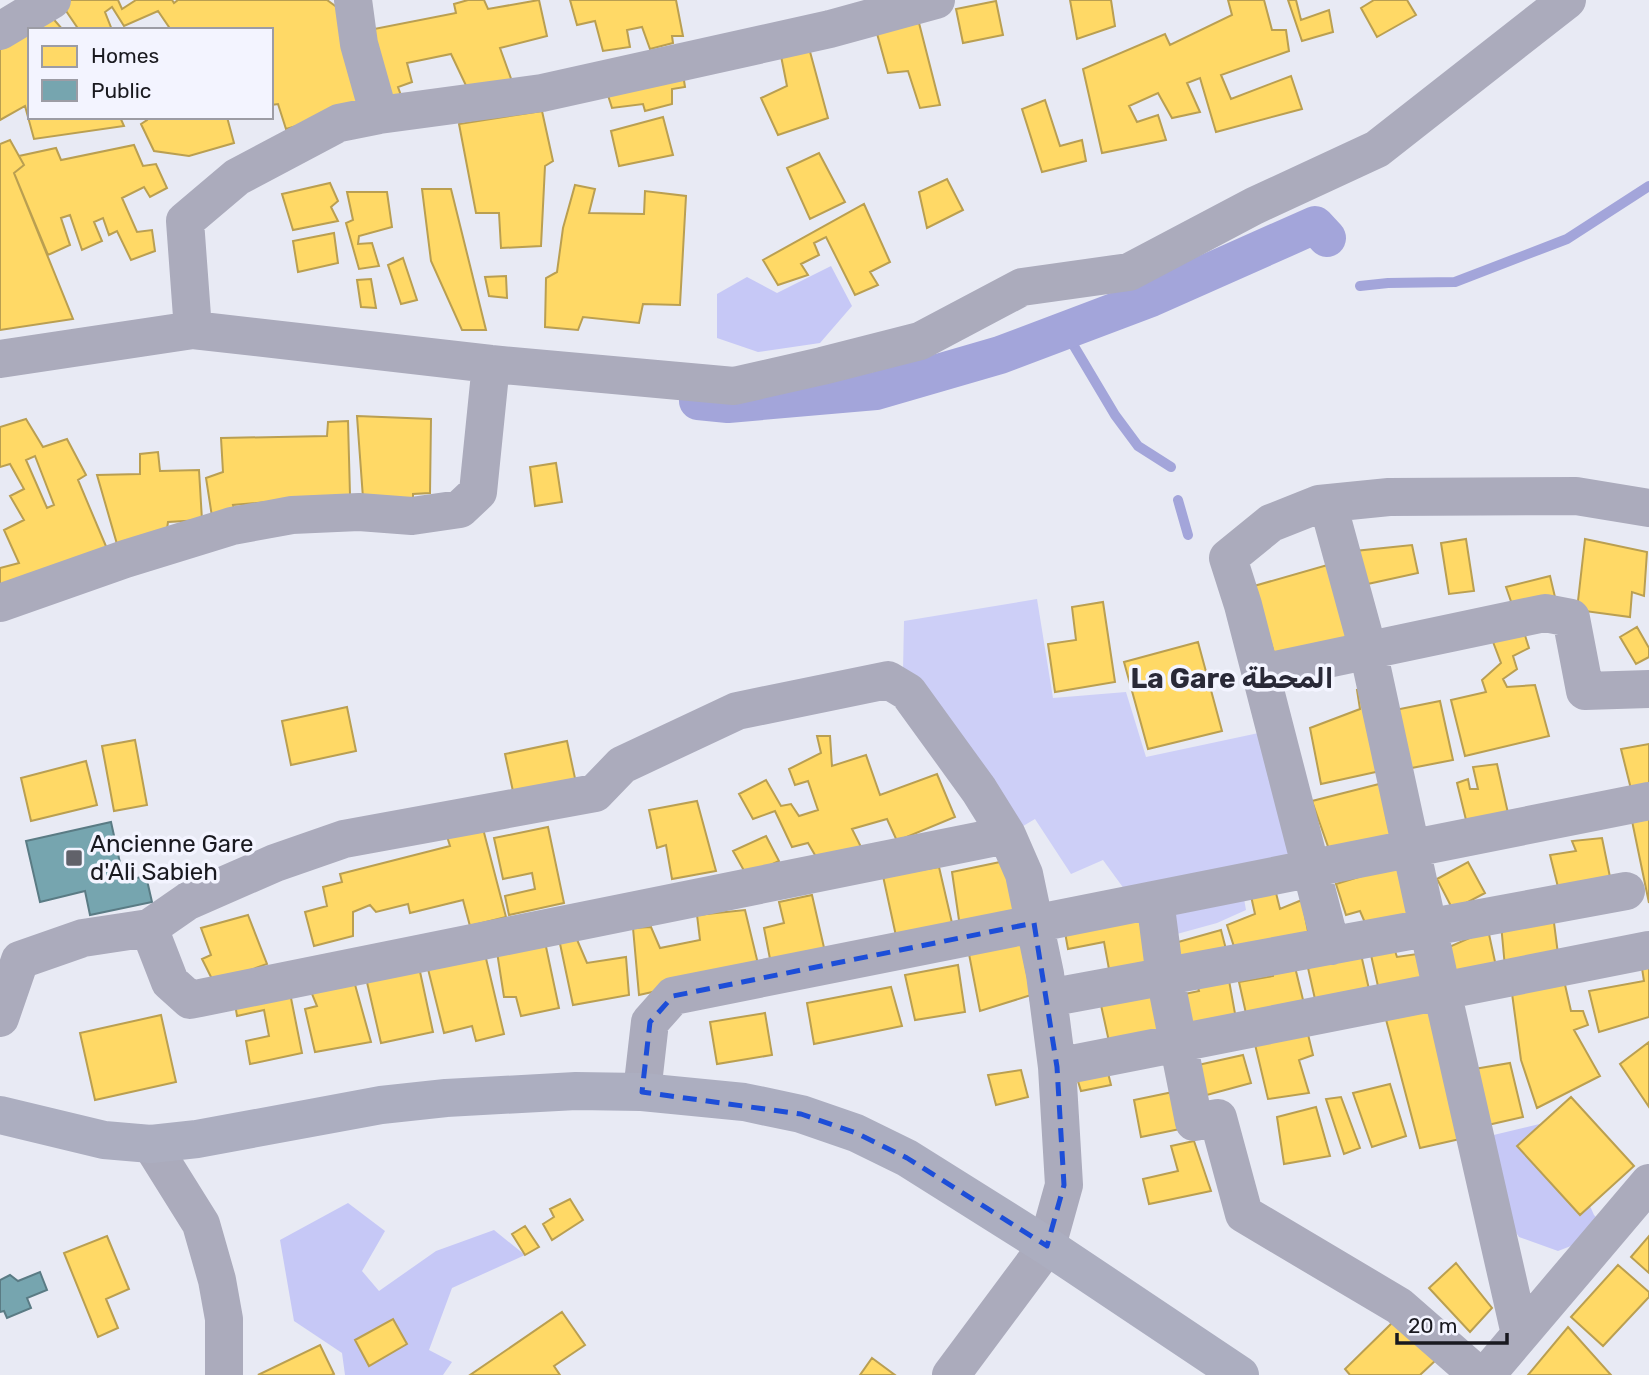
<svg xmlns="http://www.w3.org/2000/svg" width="1649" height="1375" font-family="Rubik,'Noto Sans Arabic',sans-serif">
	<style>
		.green { fill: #cdcff7 }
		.forest { fill: #c6c8f6 }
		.homes { fill: #ffd966; stroke: #ba9f51; stroke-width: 2; fill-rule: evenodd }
		.public { fill: #76a5af; stroke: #5a7b84; stroke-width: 2 }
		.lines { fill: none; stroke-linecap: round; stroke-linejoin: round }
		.stream { stroke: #a3a5da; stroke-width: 10 }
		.canal { stroke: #a3a5da; stroke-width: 38 }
		.minor { stroke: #ababbc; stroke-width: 38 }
		.major { stroke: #acaec0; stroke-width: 38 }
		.marked { fill: none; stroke: #1d4ed8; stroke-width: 5; stroke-dasharray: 14 9; stroke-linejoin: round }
		.poi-dot { fill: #61626a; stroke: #f3f4ff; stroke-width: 2.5 }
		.labels { text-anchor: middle; stroke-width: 7; stroke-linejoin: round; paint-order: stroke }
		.poi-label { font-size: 24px; fill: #19191f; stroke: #f3f4ff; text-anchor: start }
		.quarter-label { font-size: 28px; font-weight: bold; fill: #292937; stroke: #f3f4ff }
	</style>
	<rect width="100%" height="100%" fill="#e8eaf4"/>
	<path class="green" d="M 1037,599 L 1053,698 L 1126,692 L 1146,757 L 1268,731 L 1301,862 L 1240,876 L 1246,910 L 1217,923 L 1166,937 L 1130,897 L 1103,860 L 1071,874 L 1035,819 L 1013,832 L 903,671 L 904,621 Z"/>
	<path class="forest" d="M 831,266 L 852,306 L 820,343 L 758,352 L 717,338 L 717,294 L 747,277 L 777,293 Z
		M 1552,1121 L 1594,1215 L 1603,1224 L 1589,1239 L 1558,1251 L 1519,1237 L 1498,1207 L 1481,1138 Z
		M 348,1203 L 385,1231 L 362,1271 L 379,1291 L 436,1251 L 494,1230 L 525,1255 L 452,1288 L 429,1350 L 452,1362 L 443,1375 L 345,1375 L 342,1353 L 294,1321 L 280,1240 Z"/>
	<path class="homes" d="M 63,0 L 118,0 L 122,9 L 136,0 L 172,0 L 174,3 L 178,0 L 327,0 L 349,16 L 364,107 L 286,129 L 278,104 L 271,105 L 271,30 L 171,30 L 158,11 L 124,26 L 112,7 L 105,12 L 112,30 L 79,30 L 60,2 Z
		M 468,0 L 484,0 L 488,9 L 539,0 L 547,36 L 500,48 L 514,87 L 470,94 L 451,54 L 407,63 L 412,82 L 398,87 L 403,101 L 385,105 L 369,30 L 456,13 L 454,4 Z
		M 570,0 L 676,0 L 683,36 L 672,36 L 673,43 L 650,49 L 642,27 L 627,30 L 630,47 L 603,51 L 595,21 L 577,25 Z
		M 1070,0 L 1111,0 L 1115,26 L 1077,39 Z
		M 1228,0 L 1264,0 L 1272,30 L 1286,30 L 1289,51 L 1221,75 L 1231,99 L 1291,76 L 1302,109 L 1216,132 L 1200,78 L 1187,83 L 1200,112 L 1172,118 L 1158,93 L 1129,106 L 1137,122 L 1158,115 L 1166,140 L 1102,153 L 1083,69 L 1165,34 L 1170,45 L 1232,15 Z
		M 1288,0 L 1296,0 L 1301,20 L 1329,10 L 1333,32 L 1302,41 Z
		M 1374,0 L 1407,0 L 1416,15 L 1377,37 L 1361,8 Z
		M 996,1 L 1003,35 L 963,43 L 956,9 Z
		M 43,7 L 63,30 L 30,30 L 30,117 L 120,117 L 124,126 L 34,139 L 25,106 L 0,120 L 0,39 Z
		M 919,23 L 940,105 L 920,108 L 908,71 L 888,73 L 876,30 Z
		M 809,48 L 828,118 L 778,135 L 761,98 L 787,86 L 780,51 Z
		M 683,74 L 685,87 L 672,89 L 672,104 L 645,111 L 643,104 L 612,108 L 606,89 Z
		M 1045,100 L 1060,146 L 1082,140 L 1086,161 L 1042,172 L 1022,109 Z
		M 542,111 L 553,161 L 545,166 L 541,246 L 501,248 L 499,213 L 476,213 L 459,124 Z
		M 146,117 L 227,117 L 234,143 L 189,156 L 154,151 L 141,124 L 147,120 Z
		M 663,117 L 673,155 L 619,166 L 611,131 Z
		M 10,140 L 24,165 L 14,173 L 73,319 L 0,330 L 0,144 Z
		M 134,145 L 143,166 L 156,164 L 167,188 L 150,197 L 144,187 L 122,198 L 137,232 L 152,230 L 155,251 L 131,260 L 117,231 L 109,235 L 103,218 L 94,222 L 102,241 L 82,250 L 70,215 L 61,218 L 70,245 L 48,255 L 14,173 L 24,165 L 19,156 L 56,148 L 61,160 Z
		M 819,153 L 845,202 L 810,219 L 787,168 Z
		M 947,179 L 963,210 L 927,228 L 919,192 Z
		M 330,183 L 338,201 L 331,207 L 338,221 L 293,230 L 282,194 Z
		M 575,185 L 595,189 L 589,213 L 644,214 L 645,191 L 686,196 L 680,305 L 643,304 L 639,323 L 583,317 L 578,330 L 545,327 L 546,278 L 557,272 L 563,228 Z
		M 422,189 L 451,189 L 486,330 L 462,330 L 431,261 Z
		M 347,192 L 387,192 L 392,227 L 359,236 L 358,244 L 372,243 L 379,266 L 359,269 L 346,223 L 353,220 Z
		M 864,204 L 890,262 L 870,272 L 878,285 L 855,295 L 826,237 L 814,243 L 819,255 L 801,264 L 808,275 L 778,285 L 763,260 Z
		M 334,233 L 338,263 L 298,272 L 293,241 Z
		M 403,258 L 417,300 L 401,304 L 388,265 Z
		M 506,276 L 507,298 L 489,296 L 485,277 Z
		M 371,279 L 376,308 L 361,307 L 357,280 Z
		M 357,416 L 431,419 L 430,493 L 413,494 L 413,505 L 363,498 Z
		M 26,419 L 43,447 L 67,439 L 86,475 L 78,480 L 108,551 L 0,592 L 0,568 L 19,563 L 4,530 L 24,520 L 10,496 L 24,489 L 10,464 L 0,467 L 0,427 ZM 35,456 L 54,505 L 47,508 L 26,460 Z
		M 348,421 L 350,495 L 233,505 L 236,516 L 213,523 L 206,478 L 223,472 L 221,438 L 327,436 L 328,422 Z
		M 158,452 L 160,471 L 199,470 L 202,520 L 168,522 L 166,536 L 117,544 L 97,475 L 140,474 L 140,454 Z
		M 556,463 L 562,502 L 535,506 L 530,467 Z
		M 1466,539 L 1474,591 L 1449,594 L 1441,543 Z
		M 1585,539 L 1647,552 L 1644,596 L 1632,592 L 1630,617 L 1577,610 Z
		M 1412,545 L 1418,573 L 1363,585 L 1355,551 Z
		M 1331,564 L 1351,640 L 1276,660 L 1254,586 Z
		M 1550,576 L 1555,597 L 1514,610 L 1506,587 Z
		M 1103,602 L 1115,682 L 1055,692 L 1048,644 L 1076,640 L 1072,607 Z
		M 1522,626 L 1529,648 L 1513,656 L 1517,669 L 1503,679 L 1507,687 L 1535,685 L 1549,736 L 1465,756 L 1451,700 L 1486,692 L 1482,680 L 1501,663 L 1490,634 Z
		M 1637,627 L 1649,648 L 1649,657 L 1636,664 L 1620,637 Z
		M 1198,642 L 1222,731 L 1148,749 L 1124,662 Z
		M 1366,689 L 1385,770 L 1321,784 L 1310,728 L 1360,709 L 1357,690 Z
		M 1440,701 L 1453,760 L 1401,770 L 1390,711 Z
		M 347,707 L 356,751 L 291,765 L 282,721 Z
		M 817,736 L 830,736 L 832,766 L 866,755 L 880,795 L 937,774 L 955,817 L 897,841 L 887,819 L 852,829 L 865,855 L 819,862 L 808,843 L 792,847 L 775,811 L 753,819 L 739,794 L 766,780 L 781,806 L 791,804 L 799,816 L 818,810 L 808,781 L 795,785 L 789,769 L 821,753 Z
		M 135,740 L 147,805 L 114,811 L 102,746 Z
		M 567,741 L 576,783 L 514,796 L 505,754 Z
		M 1649,744 L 1649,785 L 1631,789 L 1621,749 Z
		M 86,761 L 97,805 L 31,821 L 21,778 Z
		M 1497,764 L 1508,813 L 1467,824 L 1457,783 L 1468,779 L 1470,789 L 1478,789 L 1473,767 Z
		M 1387,782 L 1400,839 L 1331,855 L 1312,801 Z
		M 697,801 L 716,871 L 672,879 L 666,845 L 657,848 L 649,810 Z
		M 1649,816 L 1649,903 L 1632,821 Z
		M 481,821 L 506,917 L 470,926 L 463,900 L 410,913 L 408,904 L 376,912 L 370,905 L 353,912 L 353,936 L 314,946 L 305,912 L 327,906 L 323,887 L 342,882 L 340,874 L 450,846 L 445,830 Z
		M 548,827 L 564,903 L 509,915 L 505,896 L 535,889 L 532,873 L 503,879 L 494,838 Z
		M 766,836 L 779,861 L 747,876 L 733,851 Z
		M 1602,838 L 1610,877 L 1559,891 L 1550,855 L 1576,851 L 1572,841 Z
		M 1005,861 L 1015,917 L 960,927 L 952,872 Z
		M 1468,862 L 1485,893 L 1453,910 L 1437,879 Z
		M 1404,863 L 1418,921 L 1369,932 L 1360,911 L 1346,915 L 1336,884 Z
		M 939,867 L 952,923 L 896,936 L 883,876 Z
		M 1275,889 L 1280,909 L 1302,900 L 1310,942 L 1237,956 L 1227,925 L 1255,914 L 1251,896 Z
		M 812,895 L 825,952 L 771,964 L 764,928 L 784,923 L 779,902 Z
		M 745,910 L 759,968 L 639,995 L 633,928 L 651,927 L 660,948 L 700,940 L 697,915 Z
		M 1147,912 L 1158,971 L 1111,980 L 1104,942 L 1068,949 L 1064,927 Z
		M 248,915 L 267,964 L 214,983 L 202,959 L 211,955 L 201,928 Z
		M 1553,915 L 1558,954 L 1505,967 L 1501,924 Z
		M 1487,925 L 1497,971 L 1448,982 L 1440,951 L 1472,937 Z
		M 1221,930 L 1228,957 L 1171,967 L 1171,944 Z
		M 575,935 L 587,963 L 626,957 L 629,995 L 573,1005 L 559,939 Z
		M 545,942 L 559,1008 L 521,1016 L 516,997 L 504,997 L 497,952 Z
		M 1021,942 L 1031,995 L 980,1011 L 969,954 Z
		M 1392,942 L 1397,957 L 1424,953 L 1433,985 L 1380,995 L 1369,946 Z
		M 484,950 L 504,1034 L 476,1041 L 472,1026 L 444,1033 L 427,965 Z
		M 1360,950 L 1371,998 L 1317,1008 L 1308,968 Z
		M 1649,960 L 1649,1017 L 1599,1032 L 1589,991 L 1644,981 L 1641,962 Z
		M 1294,963 L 1305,1008 L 1247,1018 L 1239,982 L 1273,976 L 1273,966 Z
		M 958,965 L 965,1012 L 915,1020 L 905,975 Z
		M 419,967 L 433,1032 L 381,1043 L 366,978 Z
		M 1228,975 L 1236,1019 L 1187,1030 L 1180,995 L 1199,991 L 1195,978 Z
		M 1563,976 L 1571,1011 L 1583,1011 L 1588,1025 L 1574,1030 L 1600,1076 L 1537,1108 L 1521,1060 L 1511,986 Z
		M 354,981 L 371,1042 L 315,1052 L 305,1009 L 317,1006 L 310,989 Z
		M 891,987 L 902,1026 L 814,1044 L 807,1003 Z
		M 1159,987 L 1169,1037 L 1110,1046 L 1099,996 Z
		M 290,993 L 302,1053 L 250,1064 L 246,1041 L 269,1036 L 264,1010 L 237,1016 L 235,1004 Z
		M 1433,1000 L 1460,1139 L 1420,1148 L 1384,1012 Z
		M 765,1013 L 772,1055 L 717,1064 L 710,1022 Z
		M 161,1015 L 176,1082 L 95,1100 L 80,1033 Z
		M 1306,1026 L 1313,1055 L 1299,1060 L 1309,1093 L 1268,1099 L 1253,1036 Z
		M 1649,1042 L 1649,1107 L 1620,1064 Z
		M 1243,1055 L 1251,1083 L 1203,1096 L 1198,1065 Z
		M 1510,1063 L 1523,1117 L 1479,1127 L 1468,1070 Z
		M 1021,1070 L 1028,1097 L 996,1105 L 988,1075 Z
		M 1108,1073 L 1111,1085 L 1081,1091 L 1076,1075 Z
		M 1390,1084 L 1406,1136 L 1372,1147 L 1353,1093 Z
		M 1173,1092 L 1180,1129 L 1141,1137 L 1134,1100 Z
		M 1341,1097 L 1360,1148 L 1344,1154 L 1326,1099 Z
		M 1571,1097 L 1634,1166 L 1580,1215 L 1517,1146 Z
		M 1316,1107 L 1330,1156 L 1284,1164 L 1277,1117 Z
		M 1194,1141 L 1211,1191 L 1149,1204 L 1143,1179 L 1178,1171 L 1171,1146 Z
		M 570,1199 L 583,1220 L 552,1240 L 543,1224 L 554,1217 L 550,1209 Z
		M 525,1226 L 539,1247 L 525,1255 L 512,1234 Z
		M 107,1236 L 129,1289 L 106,1299 L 118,1328 L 98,1337 L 64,1253 Z
		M 1649,1236 L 1649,1273 L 1631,1257 Z
		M 1456,1263 L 1492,1308 L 1470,1332 L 1429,1288 Z
		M 1618,1265 L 1649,1292 L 1649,1297 L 1603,1346 L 1571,1317 Z
		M 562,1312 L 585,1345 L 554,1366 L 560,1375 L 470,1375 Z
		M 393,1319 L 407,1344 L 369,1366 L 355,1340 Z
		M 1395,1320 L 1436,1360 L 1420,1375 L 1350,1375 L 1345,1369 Z
		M 1568,1327 L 1611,1375 L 1528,1375 Z
		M 320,1345 L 334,1374 L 331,1375 L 258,1375 Z
		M 872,1358 L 895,1375 L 860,1375 Z"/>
	<path class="public" d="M 111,822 L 124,881 L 146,876 L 152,902 L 90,915 L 85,891 L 40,902 L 26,841 Z
		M 40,1272 L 47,1290 L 27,1298 L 31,1308 L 7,1318 L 4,1311 L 0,1312 L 0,1280 L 10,1275 L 18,1281 Z"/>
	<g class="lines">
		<path class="stream" d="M 1360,286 L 1388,283 L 1455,282 L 1567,239 L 1649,186
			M 1065,331 L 1115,415 L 1138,446 L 1171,467
			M 1178,500 L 1188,535"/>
		<path class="canal" d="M 698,401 L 728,404 L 876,391 L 1000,355 L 1151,298 L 1315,225 L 1327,238"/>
		<path class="minor" d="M 353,0 L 359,44 L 379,115
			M 0,31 L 52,0
			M 193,330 L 185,221 L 237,177 L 339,123 L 379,115 L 542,93 L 830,29 L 936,0
			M 0,359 L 193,330 L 491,364 L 734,386 L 822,366 L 920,341 L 1022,287 L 1129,272 L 1254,206 L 1377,149 L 1567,0
			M 1328,504 L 1368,650 L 1442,991 L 1520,1334
			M 0,603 L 125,559 L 232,526 L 292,515 L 359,512 L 412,516 L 460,509 L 478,492 L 491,364
			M 1261,673 L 1545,613 L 1571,618 L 1585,691 L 1649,689
			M 1155,900 L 1165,977 L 1194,1122 L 1218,1118 L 1244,1214 L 1399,1306 L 1478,1375
			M 149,928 L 188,901 L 275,863 L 344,839 L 595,793 L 622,765 L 737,711 L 888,680 L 908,692 L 979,790 L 1007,835 L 1024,874 L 1045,974 L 1057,1067 L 1064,1185 L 1047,1246 L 951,1375
			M 1331,946 L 1243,605 L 1228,558 L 1271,523 L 1319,504 L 1389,497 L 1576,496 L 1649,508
			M 1048,998 L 1626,891
			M 0,1018 L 20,960 L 83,938 L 149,928 L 170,982 L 190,1000 L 1007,835
			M 1057,1067 L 1649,950
			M 642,1092 L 650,1022 L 673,996 L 1649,801
			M 151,1144 L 201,1224 L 217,1280 L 224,1319 L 224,1375
			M 1486,1375 L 1649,1183"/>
		<path class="major" d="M 0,1115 L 104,1140 L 151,1144 L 197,1139 L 381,1105 L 446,1098 L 576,1091 L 642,1092 L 744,1102 L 801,1114 L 856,1133 L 907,1158 L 1047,1246 L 1240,1375"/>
	</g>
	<path class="marked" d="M 1034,923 L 1057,1067 L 1064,1185 L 1047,1246 L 907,1158 L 856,1133 L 801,1114 L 642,1092 L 650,1022 L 673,996 Z"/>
	<rect class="poi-dot" x="65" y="849" width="18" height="18" rx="3.5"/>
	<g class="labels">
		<g class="poi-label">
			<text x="90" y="852">Ancienne Gare<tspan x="90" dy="28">d'Ali Sabieh</tspan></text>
		</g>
		<g class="quarter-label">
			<text x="1232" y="688">La Gare المحطة</text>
		</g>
	</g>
	<rect x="28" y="28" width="245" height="91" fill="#f3f4ff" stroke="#9c9ca5" stroke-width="2"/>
	<rect x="42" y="46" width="35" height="21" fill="#ffd966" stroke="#9c9ca5" stroke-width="2"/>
	<text x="91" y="63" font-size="21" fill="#19191f">Homes</text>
	<rect x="42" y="80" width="35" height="21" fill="#76a5af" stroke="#9c9ca5" stroke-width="2"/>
	<text x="91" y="98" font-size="21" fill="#19191f">Public</text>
	<path d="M1397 1333v10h110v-10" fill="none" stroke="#19191f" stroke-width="3.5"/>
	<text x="1408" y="1333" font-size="21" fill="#19191f" stroke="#f3f4ff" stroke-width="5" paint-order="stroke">20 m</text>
</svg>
